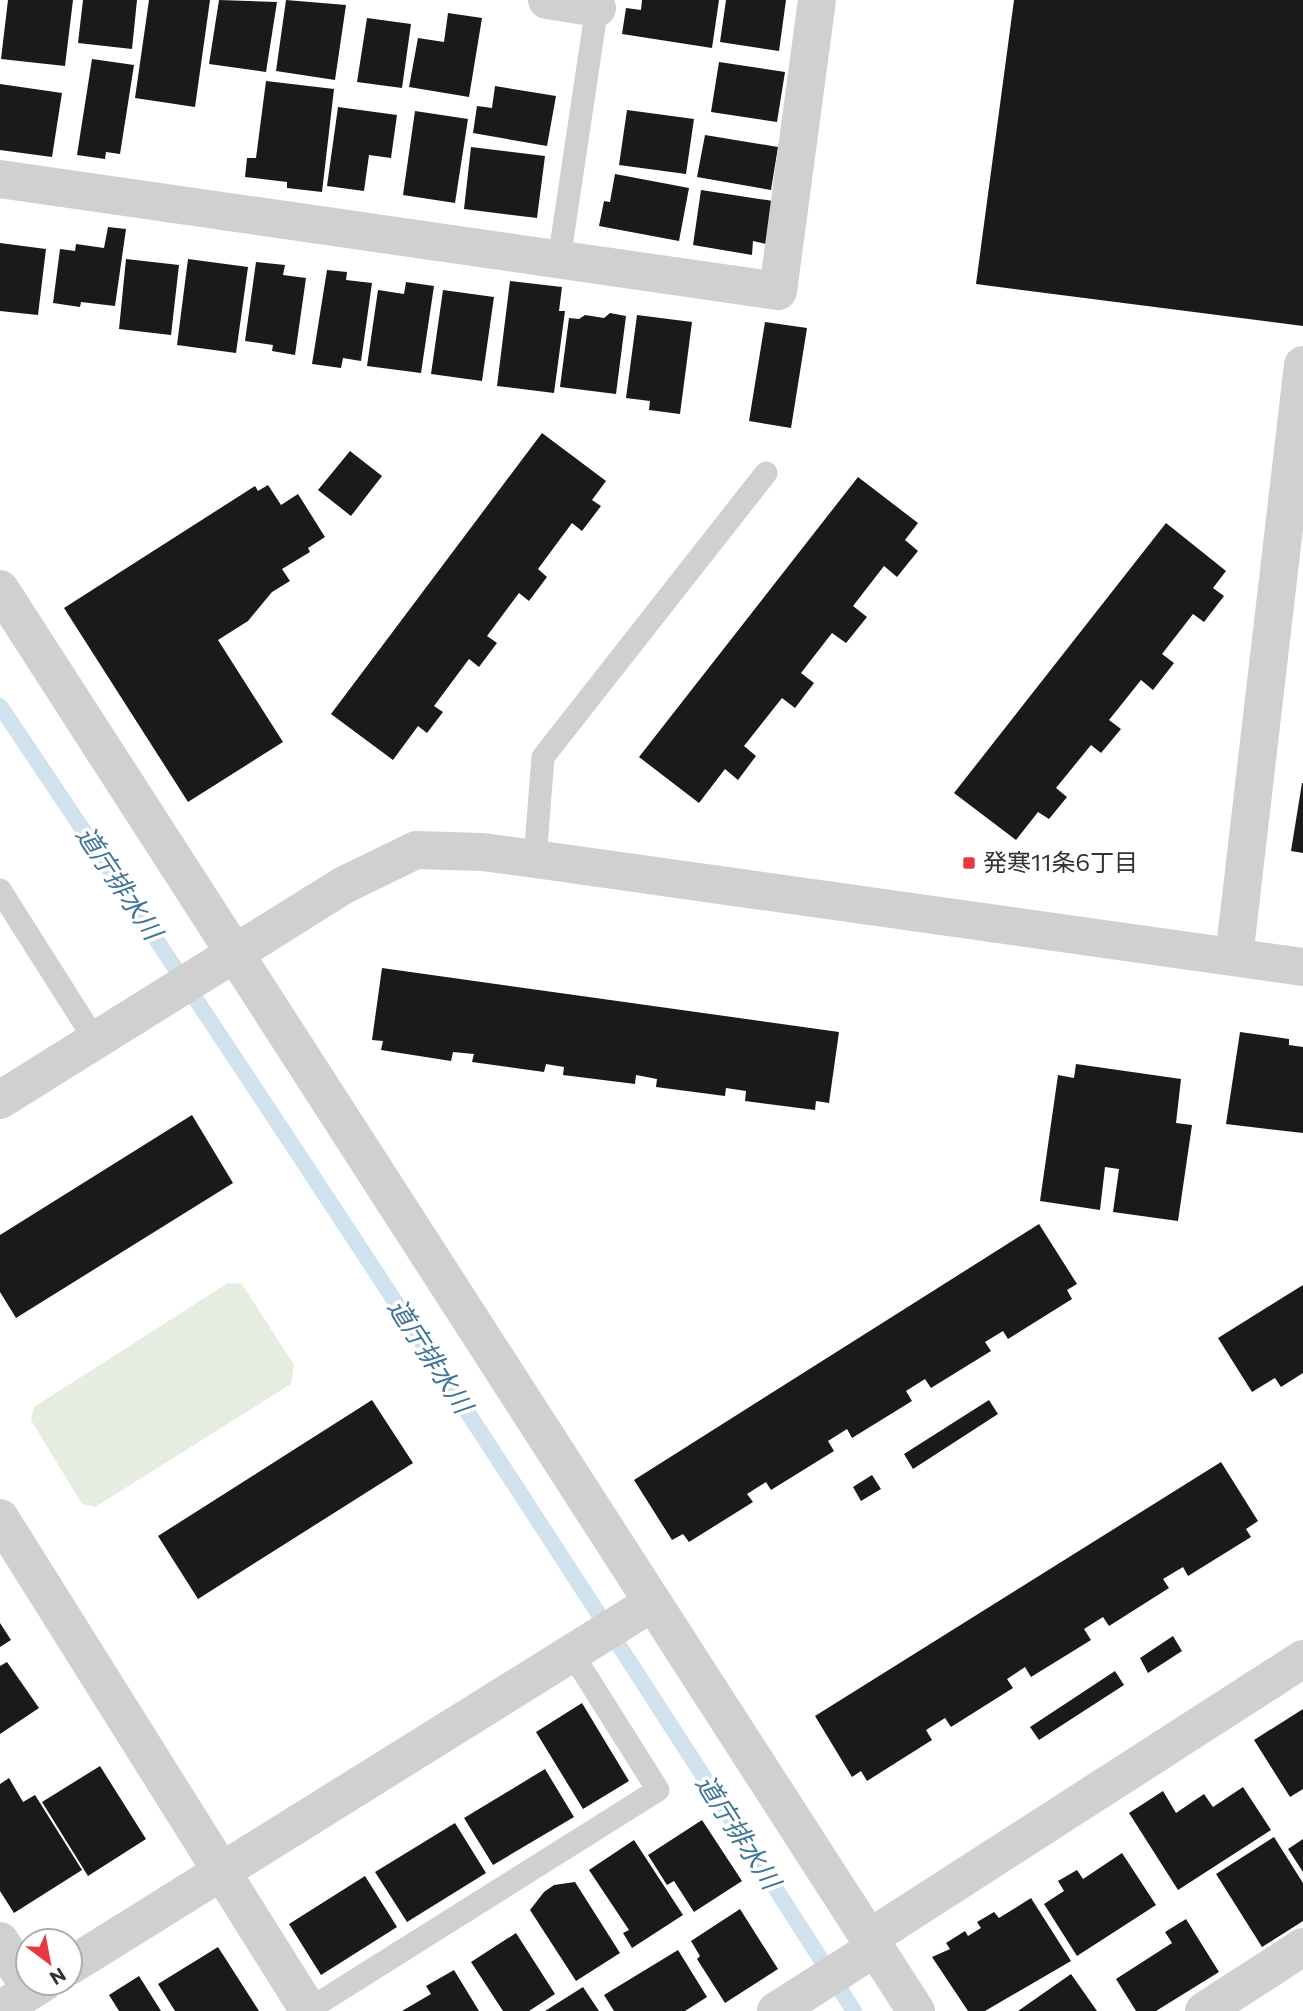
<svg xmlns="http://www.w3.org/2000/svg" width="1303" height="2011" font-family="Commissioner,'Noto Sans JP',sans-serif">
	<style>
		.green { fill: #e6ecdf }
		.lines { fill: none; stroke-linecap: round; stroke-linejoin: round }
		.stream { stroke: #cfe2ee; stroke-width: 16 }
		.building { fill: #1a1a1a }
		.lane { stroke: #d0d0d0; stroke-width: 23 }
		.street { stroke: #d0d0d0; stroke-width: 38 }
		.poi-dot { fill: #e63946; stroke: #fff; stroke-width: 2.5 }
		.labels { text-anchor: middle; stroke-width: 7; stroke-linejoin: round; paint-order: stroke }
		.poi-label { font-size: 24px; fill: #333; stroke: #fff; text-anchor: start }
		.water-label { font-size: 26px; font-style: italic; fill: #3f7597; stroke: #fff }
	</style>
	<rect width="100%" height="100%" fill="#fff"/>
	<path class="green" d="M 228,1283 L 242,1284 L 294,1365 L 291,1384 L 95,1507 L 82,1504 L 31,1420 L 34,1407 Z"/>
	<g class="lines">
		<path class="stream" d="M 0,706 C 290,1137 574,1573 854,2011"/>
	</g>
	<path class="building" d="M 8,0 L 73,0 L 65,66 L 1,59 Z
		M 83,0 L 137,0 L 132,49 L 78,43 Z
		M 149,0 L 210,0 L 195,107 L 135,98 Z
		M 219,0 L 277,2 L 266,72 L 209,64 Z
		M 286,0 L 346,5 L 335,80 L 276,71 Z
		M 642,0 L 719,0 L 712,48 L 622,34 L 626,8 L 641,10 Z
		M 726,0 L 786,0 L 779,51 L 720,42 Z
		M 1014,0 L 1303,0 L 1303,326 L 976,284 Z
		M 448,13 L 482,18 L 469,97 L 409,87 L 418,38 L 444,42 Z
		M 367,18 L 411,24 L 402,88 L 357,82 Z
		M 92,59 L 134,65 L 120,154 L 106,152 L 105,159 L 77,155 Z
		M 719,62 L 785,72 L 777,122 L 711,112 Z
		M 266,81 L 334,89 L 322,192 L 287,188 L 287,182 L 245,177 L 247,158 L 256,158 Z
		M 0,84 L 62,93 L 52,157 L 0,150 Z
		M 495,86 L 556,96 L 547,146 L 473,133 L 477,106 L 492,108 Z
		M 338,107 L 397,115 L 391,158 L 369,155 L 364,191 L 327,186 Z
		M 627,110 L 694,119 L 686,174 L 619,165 Z
		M 415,111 L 468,119 L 455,203 L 403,195 Z
		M 705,135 L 778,147 L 771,190 L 697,177 Z
		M 471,147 L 545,156 L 537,218 L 464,209 Z
		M 615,174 L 689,188 L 679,241 L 599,226 L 604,201 L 610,202 Z
		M 701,190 L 773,201 L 766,244 L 753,241 L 752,255 L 693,245 Z
		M 108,227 L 126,229 L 115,306 L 81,302 L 80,307 L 53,303 L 60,249 L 75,251 L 76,244 L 104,248 Z
		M 0,243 L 46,249 L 38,315 L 0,311 Z
		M 126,259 L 179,265 L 171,335 L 119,329 Z
		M 188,259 L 248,267 L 236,353 L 177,345 Z
		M 256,262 L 285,265 L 283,275 L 306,278 L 295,355 L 272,351 L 273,345 L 245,341 Z
		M 327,270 L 347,272 L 346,280 L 372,283 L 361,361 L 343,358 L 341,368 L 312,364 Z
		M 510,281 L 562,287 L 559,311 L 565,311 L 554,393 L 497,386 Z
		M 406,282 L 434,286 L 421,373 L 367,366 L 378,290 L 404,294 Z
		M 443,290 L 494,297 L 482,381 L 431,374 Z
		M 610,313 L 626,316 L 616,394 L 560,387 L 569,318 L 579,319 L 585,315 L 604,318 Z
		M 637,315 L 692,322 L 680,414 L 649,410 L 650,401 L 626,398 Z
		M 765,322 L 807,328 L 791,428 L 749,421 Z
		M 542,433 L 606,481 L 592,500 L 601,506 L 582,531 L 572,523 L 538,569 L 547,577 L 529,601 L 519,593 L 487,636 L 497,643 L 479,667 L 469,659 L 434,706 L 443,712 L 427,733 L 418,726 L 393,760 L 331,714 Z
		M 350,451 L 382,476 L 351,516 L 318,490 Z
		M 858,477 L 918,523 L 905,540 L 918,551 L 897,577 L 884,566 L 853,606 L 867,617 L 846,643 L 832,633 L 801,673 L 814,683 L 795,708 L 782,698 L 744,746 L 756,756 L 738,780 L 725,769 L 699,803 L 639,757 Z
		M 268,485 L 281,505 L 298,494 L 325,537 L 308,548 L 310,552 L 282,569 L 290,581 L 272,592 L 248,621 L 218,640 L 283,742 L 188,802 L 64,608 L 255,486 L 258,491 Z
		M 1166,523 L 1226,571 L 1213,588 L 1224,596 L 1204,622 L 1193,614 L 1162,654 L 1174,663 L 1153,690 L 1141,680 L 1109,720 L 1121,729 L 1101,753 L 1091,745 L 1056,788 L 1067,797 L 1049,819 L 1038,812 L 1016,840 L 954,793 Z
		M 1302,783 L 1303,783 L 1303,853 L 1291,851 Z
		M 382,968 L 839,1032 L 829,1103 L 816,1101 L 815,1110 L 745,1101 L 746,1091 L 726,1088 L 725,1096 L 656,1087 L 657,1079 L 636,1075 L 635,1084 L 563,1075 L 564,1067 L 546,1064 L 544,1072 L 472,1062 L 474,1054 L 453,1052 L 451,1061 L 381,1050 L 383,1041 L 372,1040 Z
		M 1240,1032 L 1289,1039 L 1289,1045 L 1303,1047 L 1303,1133 L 1226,1124 Z
		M 1076,1064 L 1181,1079 L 1176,1123 L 1192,1125 L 1178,1221 L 1113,1212 L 1119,1169 L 1105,1167 L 1100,1210 L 1040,1201 L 1058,1075 L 1074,1078 Z
		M 192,1115 L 233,1183 L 16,1318 L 0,1292 L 0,1235 Z
		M 1039,1224 L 1077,1284 L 1067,1290 L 1072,1299 L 1008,1339 L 1003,1331 L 985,1342 L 991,1351 L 931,1388 L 925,1379 L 906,1391 L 912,1401 L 852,1438 L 847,1429 L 828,1441 L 834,1451 L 771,1490 L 766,1482 L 747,1494 L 753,1502 L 689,1542 L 683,1534 L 672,1540 L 634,1480 Z
		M 1303,1285 L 1303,1373 L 1281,1387 L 1275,1378 L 1252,1392 L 1218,1338 Z
		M 372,1400 L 413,1463 L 198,1599 L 158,1536 Z
		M 989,1400 L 998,1414 L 913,1469 L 904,1454 Z
		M 1221,1462 L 1258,1521 L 1246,1529 L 1251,1537 L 1188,1576 L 1183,1567 L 1163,1579 L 1169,1588 L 1109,1626 L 1103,1617 L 1084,1629 L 1091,1640 L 1031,1677 L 1025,1667 L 1007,1679 L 1013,1688 L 951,1727 L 945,1718 L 926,1730 L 932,1740 L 867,1781 L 861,1771 L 852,1777 L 815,1716 Z
		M 872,1475 L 881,1489 L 861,1501 L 853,1487 Z
		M 0,1623 L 11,1640 L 0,1647 Z
		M 1173,1636 L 1182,1651 L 1148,1673 L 1140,1658 Z
		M 7,1662 L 39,1708 L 0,1734 L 0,1666 Z
		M 1115,1671 L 1124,1685 L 1039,1740 L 1030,1727 Z
		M 582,1703 L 629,1781 L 583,1809 L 536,1732 Z
		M 1303,1709 L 1303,1789 L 1290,1797 L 1254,1740 Z
		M 100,1766 L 146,1839 L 88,1876 L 42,1802 Z
		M 545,1769 L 574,1817 L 493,1865 L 464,1818 Z
		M 9,1778 L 23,1802 L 35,1795 L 82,1870 L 14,1913 L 0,1891 L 0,1784 Z
		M 1243,1787 L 1271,1830 L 1178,1890 L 1129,1813 L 1163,1791 L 1176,1813 L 1204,1794 L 1213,1807 Z
		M 702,1820 L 742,1881 L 694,1912 L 674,1881 L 667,1885 L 648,1855 Z
		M 455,1823 L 486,1873 L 407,1922 L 375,1872 Z
		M 1274,1837 L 1303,1883 L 1303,1921 L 1262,1947 L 1216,1874 Z
		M 1303,1839 L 1303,1872 L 1288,1849 Z
		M 634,1840 L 683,1915 L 632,1948 L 623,1933 L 629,1930 L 589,1870 Z
		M 1122,1853 L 1156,1905 L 1077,1956 L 1044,1904 L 1064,1891 L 1058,1881 L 1077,1870 L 1083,1879 Z
		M 365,1876 L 397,1927 L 321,1975 L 289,1924 Z
		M 575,1882 L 620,1953 L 576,1981 L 530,1910 L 544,1892 L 554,1885 Z
		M 1031,1898 L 1071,1961 L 985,2011 L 968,2011 L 932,1957 L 950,1949 L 946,1943 L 965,1931 L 968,1936 L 981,1928 L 977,1922 L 994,1912 L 999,1918 Z
		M 740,1909 L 778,1969 L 725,2003 L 697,1959 L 700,1956 L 691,1941 Z
		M 1186,1919 L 1219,1972 L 1156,2011 L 1136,2011 L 1116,1979 L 1172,1943 L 1165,1932 Z
		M 516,1933 L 555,1994 L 529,2011 L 503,2011 L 471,1962 Z
		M 218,1947 L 259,2011 L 175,2011 L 158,1984 Z
		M 678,1950 L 707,1997 L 685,2011 L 614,2011 L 604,1995 Z
		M 454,1970 L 479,2011 L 402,2011 L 431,1994 L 426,1986 Z
		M 1071,1974 L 1097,2011 L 1018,2011 Z
		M 139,1976 L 161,2011 L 119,2011 L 109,1995 Z
		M 583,1987 L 599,2011 L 545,2011 Z"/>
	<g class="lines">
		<path class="lane" d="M 559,260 L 598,0
			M 535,859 L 543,757 L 766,473
			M 0,890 L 95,1040
			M 308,2010 L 658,1790 L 573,1655"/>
		<path class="street" d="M 547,0 L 597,8
			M 0,179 L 778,291 L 817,0
			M 0,589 L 916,2011
			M 1234,957 L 1303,365
			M 0,1100 L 344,885 L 416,850 L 482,852 L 535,859 L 1303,967
			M 0,1518 L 309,2011
			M 868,1939 L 1303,1659
			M 0,1941 L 31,1990
			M 70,1966 L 652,1603
			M 0,2010 L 43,1983
			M 776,2011 L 875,1948
			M 1204,2011 L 1303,1947"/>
	</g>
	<rect class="poi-dot" x="962" y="856" width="14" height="14" rx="3.5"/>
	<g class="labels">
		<g class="poi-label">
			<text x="983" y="871">発寒11条6丁目</text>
		</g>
		<g class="water-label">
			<text transform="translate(119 883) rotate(56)" y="9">道庁排水川</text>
			<text transform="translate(430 1356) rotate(57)" y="9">道庁排水川</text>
			<text transform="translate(738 1832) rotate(57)" y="9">道庁排水川</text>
		</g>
	</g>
	<g transform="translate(49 1962) rotate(148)"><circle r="33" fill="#ffffff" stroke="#adadad" stroke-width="2"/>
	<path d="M0-5L12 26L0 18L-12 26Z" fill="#e63946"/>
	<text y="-10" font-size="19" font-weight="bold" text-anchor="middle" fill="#333333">N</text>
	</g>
</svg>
